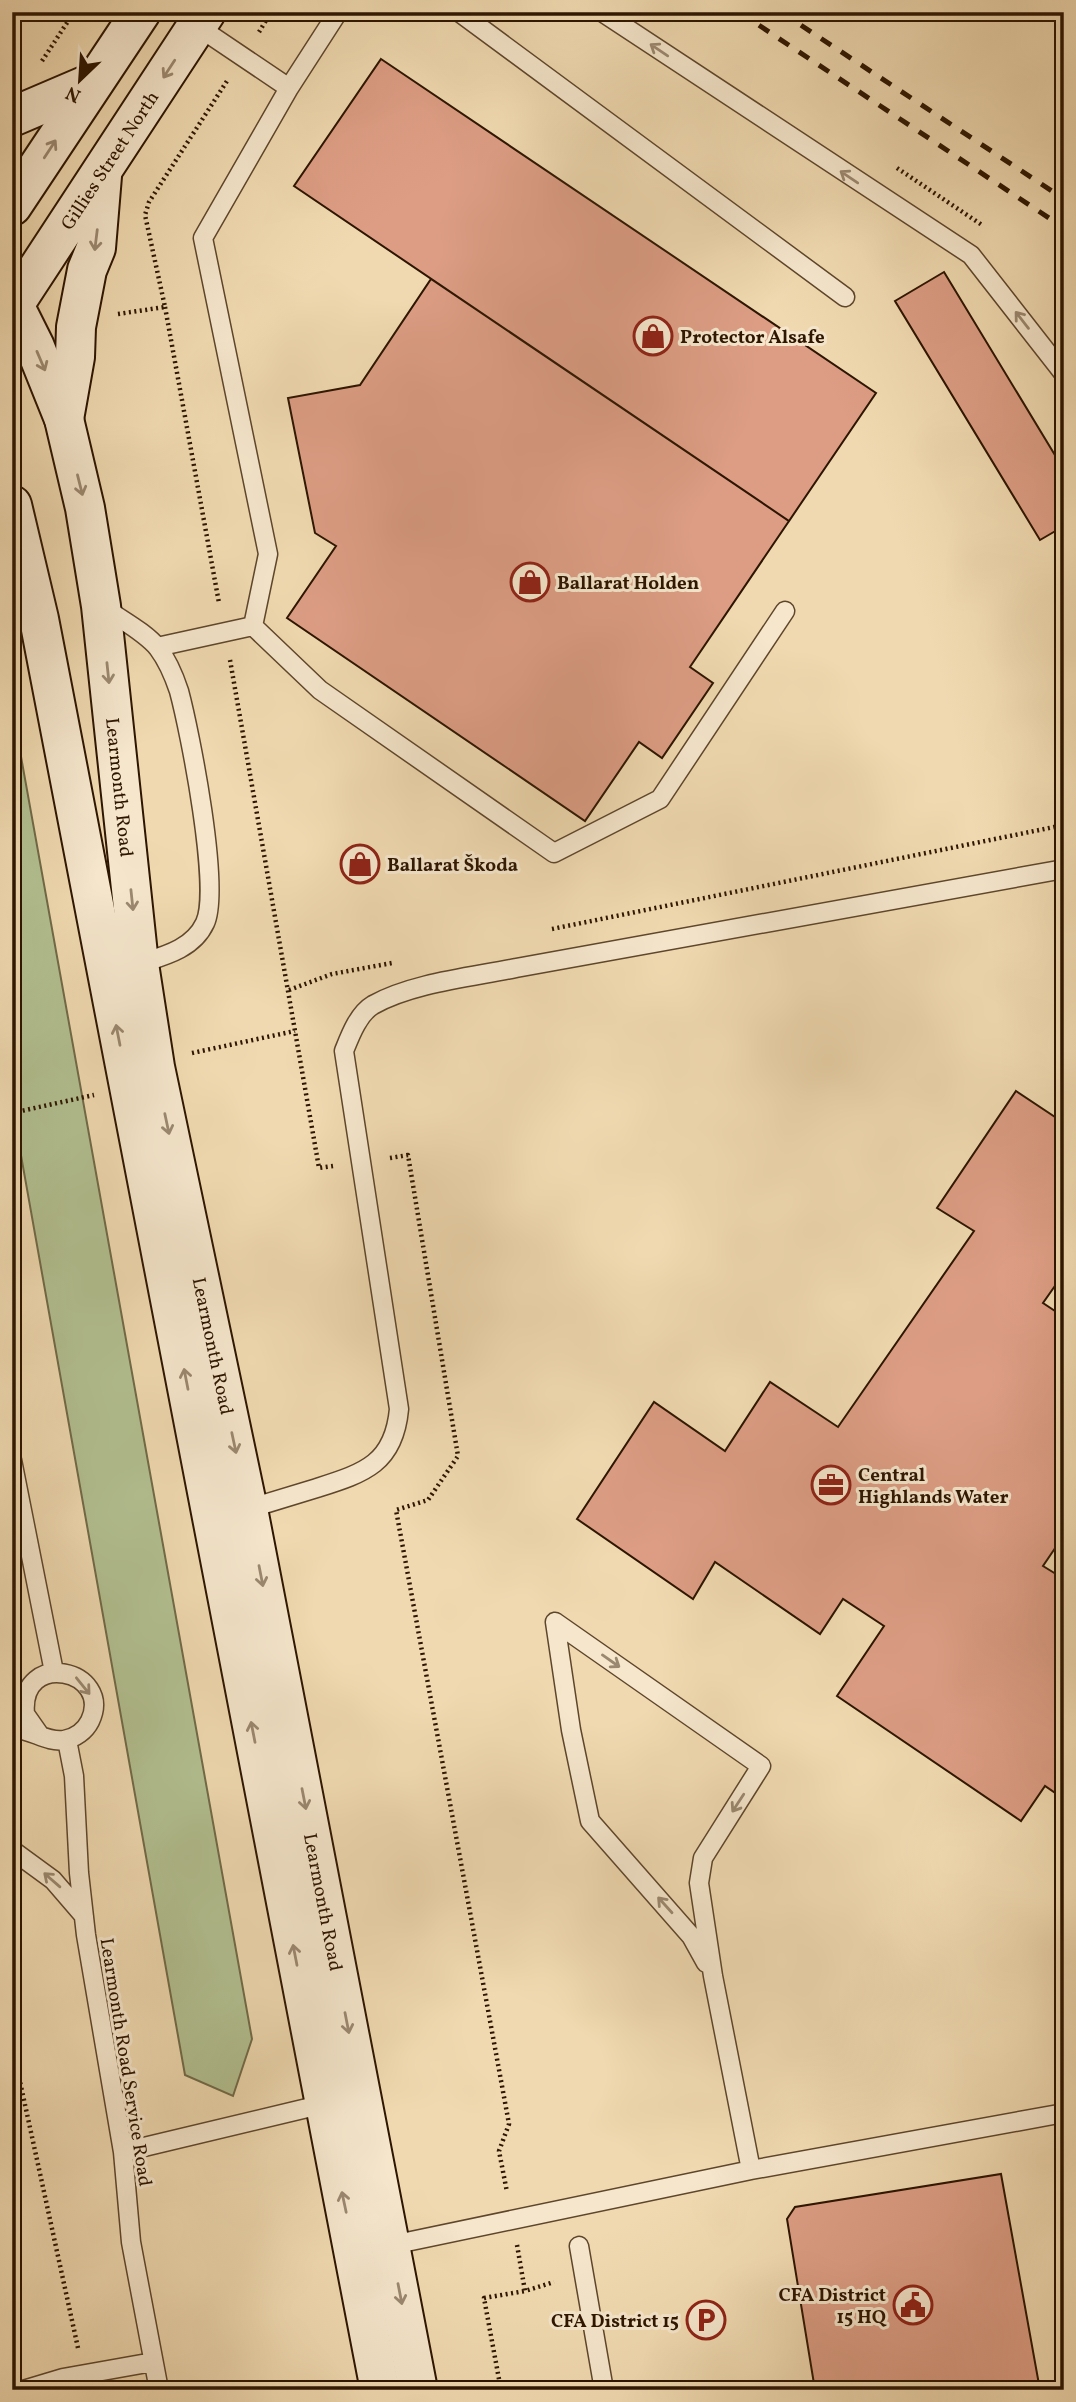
<svg xmlns="http://www.w3.org/2000/svg" width="1076" height="2402" font-family="Vollkorn,serif">
	<style>
		.green { fill: #b2c091; stroke: #706a48; stroke-width: 2 }
		.building { fill: #dc9d84; stroke: #2d1500; stroke-width: 2 }
		.lines { fill: none; stroke-linecap: round; stroke-linejoin: round }
		.service-casing { stroke: #5e462c; stroke-width: 21 }
		.secondary-casing { stroke: #2d1500; stroke-width: 42 }
		.path { stroke: #2d1500; stroke-width: 4.5; stroke-dasharray: 2 3.5; stroke-linecap: butt }
		.service { stroke: #f5e6cc; stroke-width: 18 }
		.secondary { stroke: #f5e6cc; stroke-width: 38 }
		.rail { stroke: #2d1500; stroke-width: 5; stroke-dasharray: 12 12; stroke-linecap: butt }
		.oneway { stroke: #9b8870 }
		.labels { text-anchor: middle; stroke-width: 6; stroke-linejoin: round; paint-order: stroke }
		.street-label { font-size: 19px; fill: #2d1500; stroke: #f5e6cc }
		.poi-label { font-size: 19px; font-weight: bold; fill: #2d1500; stroke: #f5e6cc; text-anchor: start }
	</style>
	<rect width="100%" height="100%" fill="#f0d9b0"/>
	<filter id="stains"><feTurbulence type="fractalNoise" baseFrequency=".00286" numOctaves="4"/><feColorMatrix values="0 0 0 0 .2 0 0 0 0 .09 0 0 0 0 .02 0 0 0 .5 -.17"/></filter>
	<radialGradient id="worn" r=".72"><stop offset=".6" stop-color="#630" stop-opacity="0"/><stop offset="1" stop-color="#630" stop-opacity=".3"/></radialGradient>
	<path class="green" d="M 12,726 L 18,740 L 252,2039 L 233,2096 L 185,2075 L 12,1105 Z"/>
	<path class="building" d="M 381,59 L 876,393 L 789,521 L 294,186 Z
		M 944,272 L 1064,470 L 1064,526 L 1040,540 L 895,301 Z
		M 431,279 L 789,521 L 690,667 L 713,683 L 662,758 L 639,742 L 585,821 L 287,618 L 336,546 L 315,533 L 288,398 L 360,385 Z
		M 1016,1091 L 1064,1123 L 1064,1273 L 1043,1303 L 1064,1317 L 1064,1535 L 1043,1566 L 1064,1579 L 1064,1799 L 1045,1786 L 1021,1821 L 837,1696 L 884,1626 L 843,1599 L 820,1634 L 715,1562 L 693,1599 L 577,1519 L 654,1402 L 725,1451 L 770,1382 L 838,1427 L 974,1231 L 937,1208 Z
		M 1001,2174 L 1040,2390 L 815,2390 L 787,2219 L 795,2207 Z"/>
	<g class="lines">
		<defs>
			<path id="service" d="M 459,12 L 845,297
				M 602,12 L 971,255 L 1064,374
				M 197,26 L 289,88
				M 102,606 C 119,619 144,631 158,648 C 167,660 174,676 179,691 C 190,732 221,889 205,923 C 193,949 164,956 139,964
				M 253,626 L 320,690 L 554,853 L 660,799 L 785,611
				M 253,626 L 268,554 L 203,238 L 289,88 L 338,12
				M 157,647 L 253,626
				M 12,1460 L 54,1672
				M 248,1509 C 271,1502 294,1495 317,1488 C 364,1473 394,1464 399,1409 L 344,1051 C 350,1036 358,1014 373,1005 C 412,983 472,977 516,968 L 1064,869
				M 555,1622 L 761,1766 L 703,1858 L 699,1883 L 713,1976 L 751,2170
				M 555,1622 L 571,1730 L 590,1821 L 691,1936 L 706,1963
				M 12,1729 C 31,1728 46,1743 64,1740 C 75,1738 85,1731 90,1721 C 114,1670 19,1648 25,1714 L 39,1734
				M 67,1740 L 74,1776 L 79,1873 L 86,1935 L 123,2152 L 131,2242 L 159,2390
				M 12,1850 L 53,1880 L 84,1916
				M 123,2152 L 324,2104
				M 392,2245 L 751,2170 L 1064,2113
				M 579,2246 L 604,2390
				M 23,2390 L 63,2378 L 153,2362"/>
			<g id="secondary">
				<path d="M 12,117 L 94,82"/>
				<path d="M 12,206 L 141,12"/>
				<path id="s1" d="M 12,301 L 35,347 L 64,419 L 85,508 L 101,606 L 139,964 L 155,1067 L 248,1509 L 418,2390"/>
				<path id="s2" d="M 12,308 L 206,12"/>
				<path d="M 64,419 L 75,357 L 76,327 L 87,270 L 96,248 L 102,176"/>
				<path d="M 12,505 L 39,619 L 380,2390"/>
			</g>
		</defs>
		<use href="#service" class="service-casing"/>
		<use href="#secondary" class="secondary-casing"/>
		<path class="path" d="M 259,32 L 271,12
			M 42,61 L 74,12
			M 897,168 L 982,225
			M 165,307 L 219,603
			M 1056,312 L 1064,321
			M 118,314 L 165,307 L 145,215 L 149,202 L 227,81
			M 230,660 L 319,1168 L 333,1166
			M 552,929 L 1064,825
			M 289,990 L 332,974 L 392,963
			M 192,1053 L 295,1031
			M 12,1113 L 94,1095
			M 390,1158 L 408,1155 L 458,1456 L 428,1500 L 396,1510 L 509,2124 L 499,2151 L 507,2192
			M 12,2045 L 78,2348
			M 517,2245 L 525,2291 L 554,2282
			M 501,2390 L 484,2298 L 525,2291"/>
		<use href="#service" class="service"/>
		<use href="#secondary" class="secondary"/>
		<path class="rail" d="M 739,12 L 1064,228
			M 781,12 L 1064,199"/>
	</g>
	<defs><path id="oneway-shaft" d="M-6 0H5M1.5-3L5.5 0L1.5 3" fill="none" stroke-width="1.6" stroke-linecap="round" stroke-linejoin="round" transform="scale(1.75)"/></defs>
	<g class="oneway">
		<use href="#oneway-shaft" transform="translate(659 50) rotate(-146)"/>
		<use href="#oneway-shaft" transform="translate(169 69) rotate(123)"/>
		<use href="#oneway-shaft" transform="translate(50 149) rotate(-57)"/>
		<use href="#oneway-shaft" transform="translate(849 177) rotate(-146)"/>
		<use href="#oneway-shaft" transform="translate(96 240) rotate(97)"/>
		<use href="#oneway-shaft" transform="translate(1022 320) rotate(-128)"/>
		<use href="#oneway-shaft" transform="translate(41 361) rotate(67)"/>
		<use href="#oneway-shaft" transform="translate(80 485) rotate(76)"/>
		<use href="#oneway-shaft" transform="translate(108 673) rotate(84)"/>
		<use href="#oneway-shaft" transform="translate(132 900) rotate(84)"/>
		<use href="#oneway-shaft" transform="translate(118 1035) rotate(-101)"/>
		<use href="#oneway-shaft" transform="translate(167 1124) rotate(78)"/>
		<use href="#oneway-shaft" transform="translate(186 1379) rotate(-101)"/>
		<use href="#oneway-shaft" transform="translate(234 1443) rotate(78)"/>
		<use href="#oneway-shaft" transform="translate(261 1576) rotate(79)"/>
		<use href="#oneway-shaft" transform="translate(611 1661) rotate(35)"/>
		<use href="#oneway-shaft" transform="translate(83 1686) rotate(51)"/>
		<use href="#oneway-shaft" transform="translate(253 1732) rotate(-101)"/>
		<use href="#oneway-shaft" transform="translate(304 1799) rotate(79)"/>
		<use href="#oneway-shaft" transform="translate(738 1803) rotate(123)"/>
		<use href="#oneway-shaft" transform="translate(52 1880) rotate(-139)"/>
		<use href="#oneway-shaft" transform="translate(665 1905) rotate(-132)"/>
		<use href="#oneway-shaft" transform="translate(295 1955) rotate(-101)"/>
		<use href="#oneway-shaft" transform="translate(347 2023) rotate(79)"/>
		<use href="#oneway-shaft" transform="translate(344 2202) rotate(-102)"/>
		<use href="#oneway-shaft" transform="translate(400 2294) rotate(79)"/>
	</g>
	<defs>
		<symbol id="shop-ring" viewBox="-11 -11 22 22"><circle r="9.5" fill="#f5e6cc" stroke="#8f2418" stroke-width="1.5"/><path d="M-5-2.5h2.3a2.7 3.5 0 0 1 5.4 0H5L5.5 6h-11ZM-1.5-2.5h3a1.5 2.3 0 0 0-3 0Z" fill="#8f2418"/></symbol>
		<symbol id="office-ring" viewBox="-11 -11 22 22"><circle r="9.5" fill="#f5e6cc" stroke="#8f2418" stroke-width="1.5"/><path d="M-6-3h4V-5.5h4V-3h4V5H-6ZM-1-4.5V-3h2v-1.5ZM-6 0V1H6V0Z" fill="#8f2418"/></symbol>
		<symbol id="civic-ring" viewBox="-11 -11 22 22"><circle r="9.5" fill="#f5e6cc" stroke="#8f2418" stroke-width="1.5"/><path d="M-.6-6.5H3V-4.5H.6V-3L4-1V1h2V6H-6V1h2V-1L-.6-3ZM-1.2 2.5V6h2.4V2.5Z" fill="#8f2418"/></symbol>
		<symbol id="parking-ring" viewBox="-11 -11 22 22"><circle r="9.5" fill="#f5e6cc" stroke="#8f2418" stroke-width="1.5"/><path d="M-3.5-5.5H1a3.5 3.5 0 0 1 0 7H-1V5.5H-3.5ZM-1-3.4V-.6H.8a1.4 1.4 0 0 0 0-2.8Z" fill="#8f2418"/></symbol>
	</defs>
	<g fill-rule="evenodd">
		<use href="#shop-ring" x="631" y="314" width="44" height="44"/>
		<use href="#shop-ring" x="508" y="560" width="44" height="44"/>
		<use href="#shop-ring" x="338" y="842" width="44" height="44"/>
		<use href="#office-ring" x="809" y="1463" width="44" height="44"/>
		<use href="#civic-ring" x="891" y="2283" width="44" height="44"/>
		<use href="#parking-ring" x="684" y="2298" width="44" height="44"/>
	</g>
	<g class="labels">
		<g class="street-label">
			<text dy="7" stroke="none"><textPath href="#s2" startOffset="177">Gillies Street North</textPath></text>
			<text dy="7" stroke="none"><textPath href="#s1" startOffset="502">Learmonth Road</textPath></text>
			<text dy="7" stroke="none"><textPath href="#s1" startOffset="1069">Learmonth Road</textPath></text>
			<text dy="7" stroke="none"><textPath href="#s1" startOffset="1636">Learmonth Road</textPath></text>
			<text transform="translate(127 2062) rotate(81)" y="7">Learmonth Road Service Road</text>
		</g>
		<g class="poi-label">
			<text x="680" y="343">Protector Alsafe</text>
			<text x="557" y="589">Ballarat Holden</text>
			<text x="387" y="871">Ballarat Škoda</text>
			<text x="858" y="1481">Central<tspan x="858" dy="22">Highlands Water</tspan></text>
			<text x="886" y="2301" text-anchor="end">CFA District<tspan x="886" dy="22">15 HQ</tspan></text>
			<text x="679" y="2327" text-anchor="end">CFA District 15</text>
		</g>
	</g>
	<rect width="1076" height="2402" fill="none" stroke="#f0d9b0" stroke-width="42"/>
	<rect x="14" y="14" width="1048" height="2374" fill="none" stroke="#2d1500" stroke-width="3.5"/>
	<rect x="21" y="21" width="1034" height="2360" fill="none" stroke="#2d1500" stroke-width="2"/>
	<g transform="translate(80 80) rotate(205)" stroke="#f5e6cc" stroke-width="5" paint-order="stroke">
	<path d="M0-5L12 26L0 18L-12 26Z" fill="#2d1500"/>
	<text y="-10" font-size="19" font-weight="bold" text-anchor="middle" fill="#2d1500">N</text>
	</g>
	<rect width="100%" height="100%" filter="url(#stains)"/>
	<rect width="100%" height="100%" fill="url(#worn)"/>
</svg>
